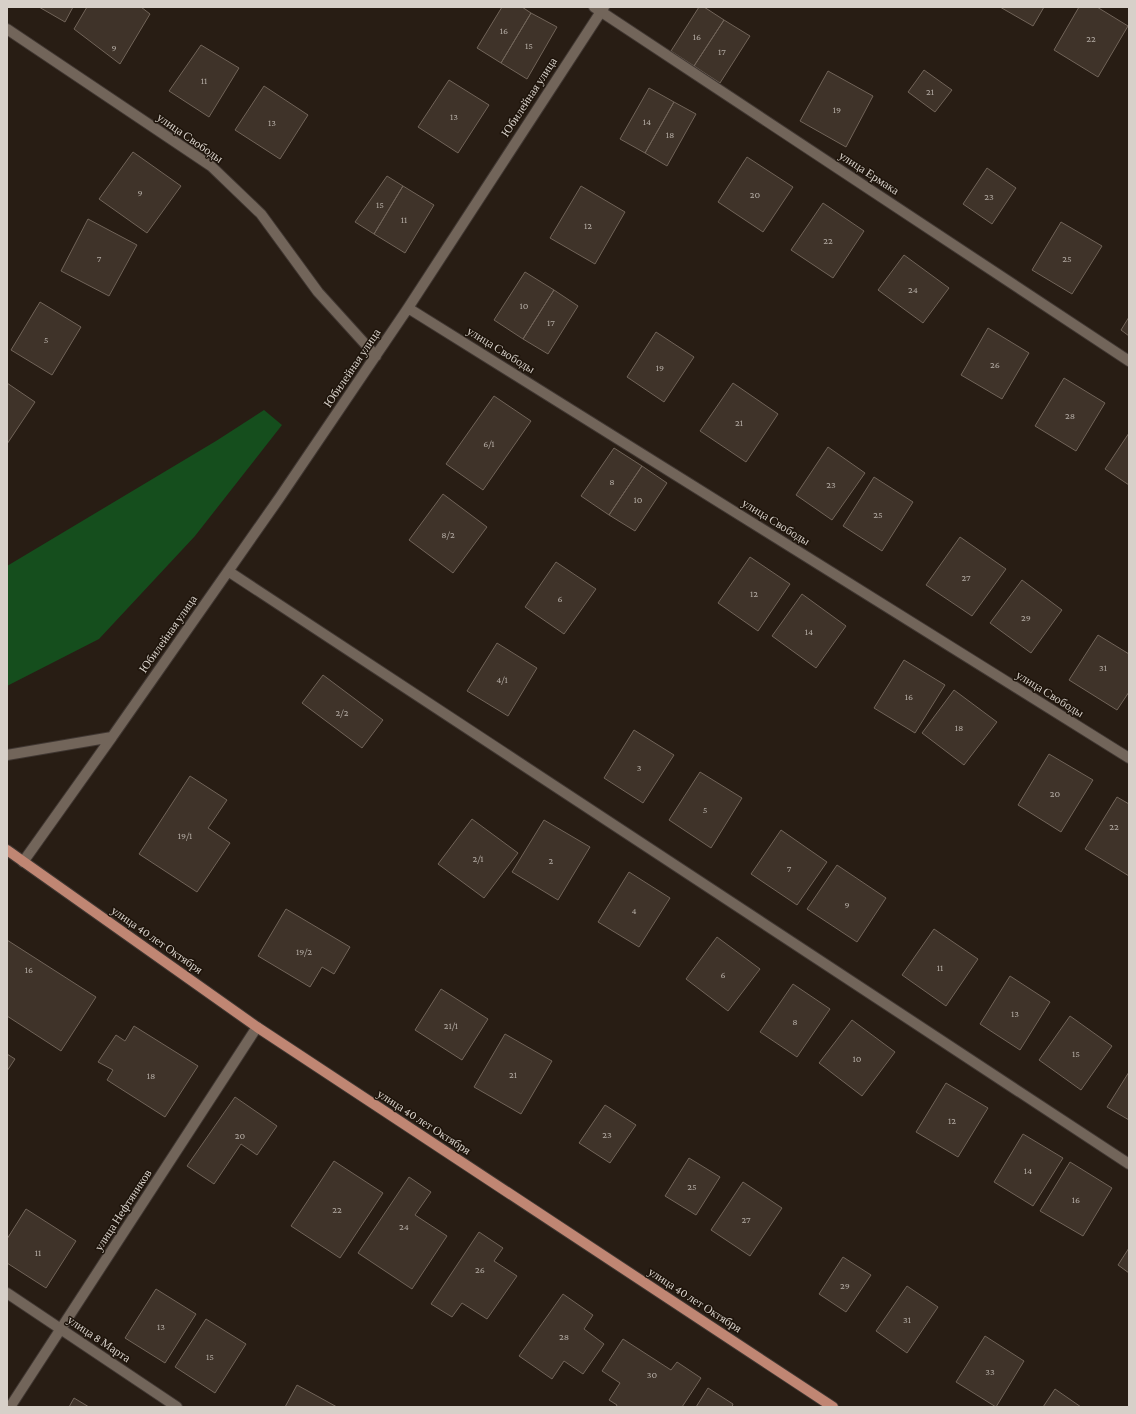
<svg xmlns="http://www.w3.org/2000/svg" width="1136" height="1414" font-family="'Crimson Pro',serif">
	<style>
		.green { fill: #154e1d }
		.building { fill: #3f3329; stroke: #716459 }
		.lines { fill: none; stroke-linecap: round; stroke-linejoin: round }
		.minor-casing { stroke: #403732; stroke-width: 12 }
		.major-casing { stroke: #403732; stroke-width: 12 }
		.minor { stroke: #72655a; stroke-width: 10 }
		.major { stroke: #c08673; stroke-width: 10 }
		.labels { text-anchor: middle; stroke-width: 3; stroke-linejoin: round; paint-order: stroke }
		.number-label { font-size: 10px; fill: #b1a9a1 }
		.street-label { font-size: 12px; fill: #d7d0c9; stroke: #1e140b }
	</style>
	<rect width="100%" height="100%" fill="#281d14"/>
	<path class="green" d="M 264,410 L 282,425 L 195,536 L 99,639 L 7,686 L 7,566 L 216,441 Z"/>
	<path class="building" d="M 39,7 L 73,7 L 65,22 Z
		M 87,7 L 141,7 L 150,14 L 120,64 L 74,29 Z
		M 502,7 L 522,7 L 531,13 L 501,63 L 477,48 Z
		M 699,7 L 704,7 L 724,20 L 694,66 L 671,51 Z
		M 1000,7 L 1044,7 L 1033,26 Z
		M 1079,7 L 1097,7 L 1128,26 L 1098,77 L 1054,50 Z
		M 531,13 L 557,27 L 527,79 L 501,63 Z
		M 724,20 L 750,36 L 720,83 L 694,66 Z
		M 201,45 L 239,68 L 209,117 L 169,91 Z
		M 924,70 L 952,90 L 935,112 L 908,92 Z
		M 828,71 L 873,96 L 846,147 L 800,121 Z
		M 449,80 L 489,105 L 458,153 L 418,127 Z
		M 264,86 L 308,115 L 280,159 L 235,130 Z
		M 649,88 L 674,102 L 645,153 L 620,139 Z
		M 674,102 L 696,114 L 667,166 L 645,153 Z
		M 133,152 L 181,186 L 147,233 L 99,199 Z
		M 747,157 L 793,187 L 763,232 L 718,202 Z
		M 987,168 L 1016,188 L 992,224 L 963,204 Z
		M 387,176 L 403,186 L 374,234 L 355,222 Z
		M 403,186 L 434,205 L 405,253 L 374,234 Z
		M 581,186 L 625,212 L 595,264 L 550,238 Z
		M 823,203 L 864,231 L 833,278 L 791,250 Z
		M 88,219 L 137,245 L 109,296 L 61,271 Z
		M 1061,222 L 1102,246 L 1072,294 L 1032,270 Z
		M 904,255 L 949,288 L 923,323 L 878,290 Z
		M 525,272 L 554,290 L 523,339 L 494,320 Z
		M 554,290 L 578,306 L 548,354 L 523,339 Z
		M 40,302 L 81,327 L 52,375 L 11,350 Z
		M 1129,317 L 1129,336 L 1121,330 Z
		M 988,328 L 1029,353 L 1002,399 L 961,375 Z
		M 656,332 L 694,357 L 664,402 L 627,377 Z
		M 1064,378 L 1105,403 L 1076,451 L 1035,426 Z
		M 7,383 L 35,402 L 7,444 Z
		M 733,383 L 778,414 L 746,462 L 700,431 Z
		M 494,396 L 531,421 L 483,490 L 446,464 Z
		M 1129,433 L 1129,485 L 1105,469 Z
		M 828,447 L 865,473 L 832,520 L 796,495 Z
		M 614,448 L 642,466 L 609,515 L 581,496 Z
		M 642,466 L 667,483 L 635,531 L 609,515 Z
		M 874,477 L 913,502 L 882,551 L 843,526 Z
		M 443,494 L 487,527 L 453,573 L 409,540 Z
		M 960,537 L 1006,569 L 972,616 L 926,585 Z
		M 750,557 L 790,584 L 758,631 L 718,603 Z
		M 556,562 L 596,589 L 564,634 L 525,607 Z
		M 1022,580 L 1062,610 L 1031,653 L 990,623 Z
		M 802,594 L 846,626 L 816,668 L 772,636 Z
		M 1098,635 L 1129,654 L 1129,692 L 1117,710 L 1069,680 Z
		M 497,643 L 537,668 L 508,716 L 467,691 Z
		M 904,660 L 945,685 L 915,733 L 874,708 Z
		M 323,675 L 383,720 L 362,748 L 302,703 Z
		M 954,690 L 997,722 L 964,765 L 922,733 Z
		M 634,730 L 674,755 L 643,803 L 604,778 Z
		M 1049,754 L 1093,780 L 1061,832 L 1018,805 Z
		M 700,772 L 742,798 L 711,848 L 669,820 Z
		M 190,776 L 227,800 L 208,828 L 230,843 L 197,892 L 139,854 Z
		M 1117,797 L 1129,804 L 1129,876 L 1085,849 Z
		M 472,819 L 518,853 L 484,898 L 438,864 Z
		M 544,820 L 590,847 L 558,900 L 512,872 Z
		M 781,830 L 827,862 L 797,905 L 751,874 Z
		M 837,865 L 886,898 L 857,942 L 807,909 Z
		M 629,872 L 670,898 L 639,947 L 598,922 Z
		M 286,909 L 350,947 L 334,974 L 322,967 L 310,987 L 258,956 Z
		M 934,929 L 978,959 L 946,1006 L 902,975 Z
		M 717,937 L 760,969 L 728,1011 L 686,979 Z
		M 7,940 L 96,997 L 61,1051 L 7,1016 Z
		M 1010,976 L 1050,1002 L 1020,1050 L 980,1024 Z
		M 793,984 L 830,1009 L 797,1057 L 760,1032 Z
		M 441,989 L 488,1019 L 462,1060 L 415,1030 Z
		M 1070,1016 L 1112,1046 L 1081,1090 L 1039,1060 Z
		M 852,1020 L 895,1052 L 862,1096 L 819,1063 Z
		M 134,1026 L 198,1066 L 165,1117 L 107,1080 L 113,1070 L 98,1062 L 116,1035 L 125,1041 Z
		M 505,1034 L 552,1061 L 521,1114 L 474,1087 Z
		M 7,1054 L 15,1059 L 7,1071 Z
		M 1129,1072 L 1129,1120 L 1107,1107 Z
		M 946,1083 L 988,1108 L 958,1157 L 916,1132 Z
		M 235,1097 L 277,1126 L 257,1155 L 241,1144 L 214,1184 L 187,1166 Z
		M 605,1105 L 636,1125 L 610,1163 L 579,1143 Z
		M 1023,1134 L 1063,1158 L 1033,1206 L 994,1182 Z
		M 689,1158 L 720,1177 L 696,1215 L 665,1196 Z
		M 334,1161 L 383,1193 L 340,1258 L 291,1226 Z
		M 1070,1162 L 1112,1188 L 1083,1236 L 1040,1211 Z
		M 409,1177 L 431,1192 L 415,1215 L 447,1236 L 412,1289 L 358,1253 Z
		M 743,1182 L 782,1208 L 750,1256 L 711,1230 Z
		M 26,1209 L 76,1241 L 46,1288 L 7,1263 L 7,1239 Z
		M 479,1232 L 503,1248 L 494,1261 L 517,1276 L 487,1319 L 462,1303 L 452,1317 L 431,1304 Z
		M 1129,1248 L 1129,1273 L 1118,1265 Z
		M 843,1257 L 871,1275 L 846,1312 L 819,1294 Z
		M 907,1286 L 938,1307 L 907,1353 L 876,1331 Z
		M 156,1289 L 196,1314 L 165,1363 L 125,1338 Z
		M 563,1294 L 593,1315 L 584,1329 L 604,1344 L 583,1374 L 564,1361 L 552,1379 L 519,1356 Z
		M 206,1319 L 246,1344 L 215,1393 L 175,1367 Z
		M 985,1336 L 1024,1361 L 996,1407 L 956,1382 Z
		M 623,1339 L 671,1370 L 677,1362 L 701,1378 L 682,1407 L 616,1407 L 617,1405 L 609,1400 L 620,1383 L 602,1371 Z
		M 297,1385 L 337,1407 L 285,1407 Z
		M 708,1388 L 733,1404 L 732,1407 L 696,1407 Z
		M 1055,1389 L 1081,1407 L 1043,1407 Z
		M 74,1398 L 89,1407 L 69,1407 Z"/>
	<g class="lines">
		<defs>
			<path id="minor" d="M 594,7 L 1129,361
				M 7,29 L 211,166 L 261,214 L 318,292 L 376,356
				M 408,308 L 1129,758
				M 228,571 L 1129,1164
				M 7,755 L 112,737 L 280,497 L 408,308 L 604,7
				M 23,862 L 112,737
				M 7,1293 L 177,1407
				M 10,1407 L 257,1027"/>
			<path id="major" d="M 7,850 L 257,1027 L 833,1407"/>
		</defs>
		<use href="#minor" class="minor-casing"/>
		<use href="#major" class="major-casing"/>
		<use href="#minor" class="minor"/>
		<use href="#major" class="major"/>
	</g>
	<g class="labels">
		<g class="number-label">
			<text x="504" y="34">16</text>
			<text x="697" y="40">16</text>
			<text x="1091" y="42">22</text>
			<text x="529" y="49">15</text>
			<text x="114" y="51">9</text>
			<text x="722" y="55">17</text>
			<text x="204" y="84">11</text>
			<text x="930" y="95">21</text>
			<text x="837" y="113">19</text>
			<text x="454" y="120">13</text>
			<text x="647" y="125">14</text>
			<text x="272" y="126">13</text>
			<text x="670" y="138">18</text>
			<text x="140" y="196">9</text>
			<text x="755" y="198">20</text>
			<text x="989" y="200">23</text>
			<text x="380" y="208">15</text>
			<text x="404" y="223">11</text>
			<text x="588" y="229">12</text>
			<text x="828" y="244">22</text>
			<text x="99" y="262">7</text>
			<text x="1067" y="262">25</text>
			<text x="913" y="293">24</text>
			<text x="524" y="309">10</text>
			<text x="551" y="326">17</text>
			<text x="46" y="343">5</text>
			<text x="995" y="368">26</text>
			<text x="660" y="371">19</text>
			<text x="1070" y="419">28</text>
			<text x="739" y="426">21</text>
			<text x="489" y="447">6/1</text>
			<text x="612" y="485">8</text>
			<text x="831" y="488">23</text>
			<text x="638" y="503">10</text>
			<text x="878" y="518">25</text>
			<text x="448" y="538">8/2</text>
			<text x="966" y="581">27</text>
			<text x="754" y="597">12</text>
			<text x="560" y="602">6</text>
			<text x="1026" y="621">29</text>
			<text x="809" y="635">14</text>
			<text x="1103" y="671">31</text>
			<text x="502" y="683">4/1</text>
			<text x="909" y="700">16</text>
			<text x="342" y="716">2/2</text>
			<text x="959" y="731">18</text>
			<text x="639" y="771">3</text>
			<text x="1055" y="797">20</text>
			<text x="705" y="813">5</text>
			<text x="1114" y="830">22</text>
			<text x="185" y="839">19/1</text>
			<text x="478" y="862">2/1</text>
			<text x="551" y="864">2</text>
			<text x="789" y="872">7</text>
			<text x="847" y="908">9</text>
			<text x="634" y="914">4</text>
			<text x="304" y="955">19/2</text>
			<text x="940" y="971">11</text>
			<text x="29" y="973">16</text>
			<text x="723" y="978">6</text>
			<text x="1015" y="1017">13</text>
			<text x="795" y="1025">8</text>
			<text x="451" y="1029">21/1</text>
			<text x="1076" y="1057">15</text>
			<text x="857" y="1062">10</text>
			<text x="513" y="1078">21</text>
			<text x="151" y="1079">18</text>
			<text x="952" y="1124">12</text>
			<text x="607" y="1138">23</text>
			<text x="240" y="1139">20</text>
			<text x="1028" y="1174">14</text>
			<text x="692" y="1190">25</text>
			<text x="1076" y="1203">16</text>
			<text x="337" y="1213">22</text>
			<text x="746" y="1223">27</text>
			<text x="404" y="1230">24</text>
			<text x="38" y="1256">11</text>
			<text x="480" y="1273">26</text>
			<text x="845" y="1289">29</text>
			<text x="907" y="1323">31</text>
			<text x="161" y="1330">13</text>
			<text x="564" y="1340">28</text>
			<text x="210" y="1360">15</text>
			<text x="990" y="1375">33</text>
			<text x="652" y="1378">30</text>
		</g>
		<g class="street-label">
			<text transform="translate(529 97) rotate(-57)" y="4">Юбилейная улица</text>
			<text transform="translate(190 138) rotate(35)" y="4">улица Свободы</text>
			<text transform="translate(869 173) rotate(33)" y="4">улица Ермака</text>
			<text transform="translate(501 350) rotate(32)" y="4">улица Свободы</text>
			<text transform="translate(352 368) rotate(-56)" y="4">Юбилейная улица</text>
			<text transform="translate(776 522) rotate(32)" y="4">улица Свободы</text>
			<text transform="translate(168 634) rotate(-55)" y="4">Юбилейная улица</text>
			<text transform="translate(1050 694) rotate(32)" y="4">улица Свободы</text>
			<text transform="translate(157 940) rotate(35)" y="4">улица 40 лет Октября</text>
			<text transform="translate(424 1122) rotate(33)" y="4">улица 40 лет Октября</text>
			<text transform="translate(123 1210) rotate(-57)" y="4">улица Нефтяников</text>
			<text transform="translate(695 1300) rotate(33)" y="4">улица 40 лет Октября</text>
			<text transform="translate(99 1339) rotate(34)" y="4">улица 8 Марта</text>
		</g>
	</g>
	<rect width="1136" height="1414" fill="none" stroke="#d7d0c9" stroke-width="16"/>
</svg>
